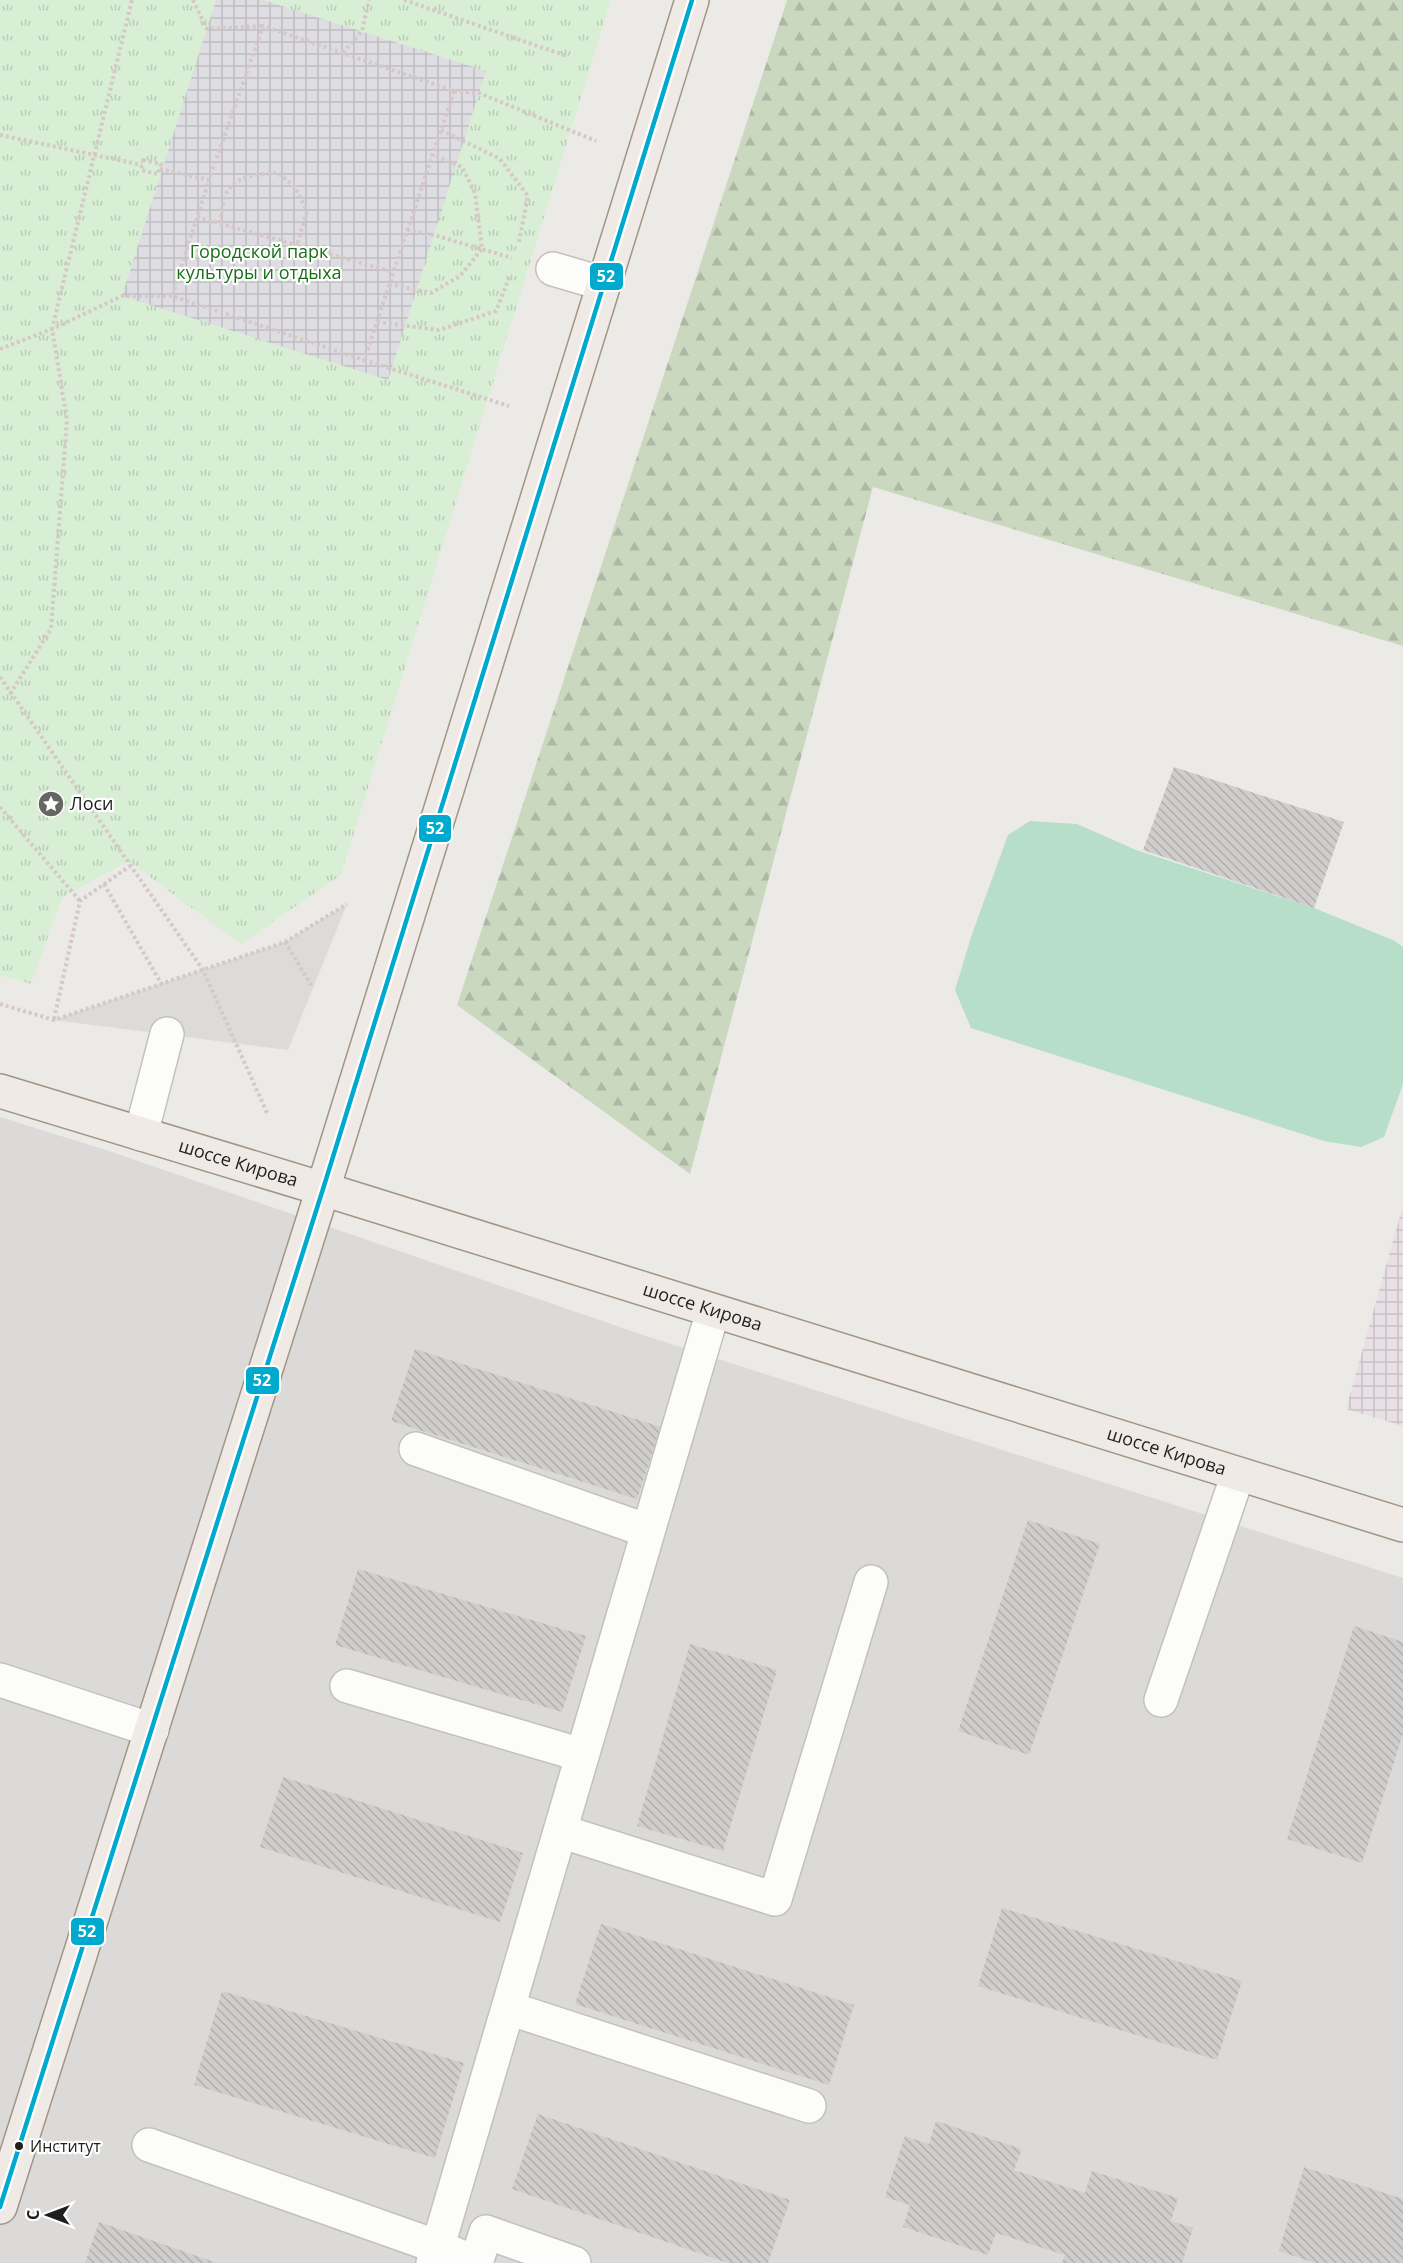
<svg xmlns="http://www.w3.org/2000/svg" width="1403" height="2263" font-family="'Open Sans',sans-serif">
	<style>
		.residential { fill: #dbdad8 }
		.industrial { fill: url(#industrial-grid) }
		.forest { fill: url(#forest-firs) }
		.park { fill: url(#park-tufts) }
		.pitch { fill: #b7dec9 }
		.parking { fill: #dcdbda }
		.plaza { fill: url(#plaza-grid) }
		.building { fill: url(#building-back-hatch) }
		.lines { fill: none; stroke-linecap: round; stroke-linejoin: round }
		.minor-casing { stroke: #c2c1bf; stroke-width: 36 }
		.major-casing { stroke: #a09586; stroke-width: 36 }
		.path { stroke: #d5c8c7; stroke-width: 4; stroke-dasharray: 3 3; stroke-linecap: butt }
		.minor { stroke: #fcfcfb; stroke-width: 33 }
		.major { stroke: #efeae5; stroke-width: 33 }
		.bus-1-casing { stroke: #fff; stroke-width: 9 }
		.bus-1 { stroke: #00a9ce; stroke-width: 4.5 }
		.bus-dot { fill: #1e1e1e; stroke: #fff; stroke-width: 2 }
		.labels { text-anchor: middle; stroke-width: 4.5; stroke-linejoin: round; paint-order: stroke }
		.bus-label { font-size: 16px; fill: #1e1e1e; stroke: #fff; text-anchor: start }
		.park-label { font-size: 18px; fill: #187017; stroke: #fff }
		.poi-label { font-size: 18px; fill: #1e1e1e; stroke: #fff; text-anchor: start }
		.street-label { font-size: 18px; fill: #1e1e1e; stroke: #fff }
		.line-badge { stroke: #fff; stroke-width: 2 }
		.badge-label { font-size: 16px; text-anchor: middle; font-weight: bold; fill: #fff }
	</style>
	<defs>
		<pattern id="industrial-grid" width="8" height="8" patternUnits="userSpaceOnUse" patternTransform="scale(1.5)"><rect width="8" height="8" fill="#e9e0e6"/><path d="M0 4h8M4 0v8" fill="none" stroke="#c7c0c5"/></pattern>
		<pattern id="forest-firs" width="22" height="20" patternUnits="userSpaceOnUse" patternTransform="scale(1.5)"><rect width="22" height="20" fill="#cad8bf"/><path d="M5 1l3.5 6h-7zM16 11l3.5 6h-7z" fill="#adb9a4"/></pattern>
		<pattern id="park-tufts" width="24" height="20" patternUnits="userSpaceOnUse" patternTransform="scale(1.5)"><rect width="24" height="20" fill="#d8efd5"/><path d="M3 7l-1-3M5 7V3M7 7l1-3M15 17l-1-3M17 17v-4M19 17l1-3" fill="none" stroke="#b9ccb6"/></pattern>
		<pattern id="plaza-grid" width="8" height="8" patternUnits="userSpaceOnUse" patternTransform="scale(1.5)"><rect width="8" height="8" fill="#dedde1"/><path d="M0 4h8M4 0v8" fill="none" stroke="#bebdc1"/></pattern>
		<pattern id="building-back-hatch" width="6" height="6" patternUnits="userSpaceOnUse" patternTransform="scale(1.5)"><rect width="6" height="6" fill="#d0cecc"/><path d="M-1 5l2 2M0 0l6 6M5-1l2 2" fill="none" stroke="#b2b0af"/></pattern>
	</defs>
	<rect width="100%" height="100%" fill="#eceae7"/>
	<path class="residential" d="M 0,1117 L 109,1151 L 643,1335 L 1403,1578 L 1403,2263 L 0,2263 Z"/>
	<path class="industrial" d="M 1403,1205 L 1403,1426 L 1346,1409 Z"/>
	<path class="forest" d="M 787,0 L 1403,0 L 1403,646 L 873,487 L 690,1174 L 457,1005 Z"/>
	<path class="park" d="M 0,0 L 611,0 L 341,875 L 241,944 L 128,861 L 62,898 L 31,984 L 0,975 Z"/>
	<path class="pitch" d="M 1030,821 L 1077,824 L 1136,850 L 1314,908 L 1395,941 L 1403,947 L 1403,1084 L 1384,1137 L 1361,1147 L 1324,1141 L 971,1028 L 955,990 L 972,934 L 1008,835 Z"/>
	<path class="parking" d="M 347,904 L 288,1050 L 54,1020 L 285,942 Z"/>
	<path class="plaza" d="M 216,0 L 263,0 L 486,71 L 388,380 L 122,296 Z"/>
	<path class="building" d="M 1174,767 L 1344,822 L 1314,908 L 1143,850 Z
		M 415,1349 L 661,1427 L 637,1499 L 391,1421 Z
		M 1028,1520 L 1100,1544 L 1029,1755 L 958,1731 Z
		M 358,1569 L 586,1636 L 562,1712 L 335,1645 Z
		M 1354,1626 L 1403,1642 L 1403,1734 L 1362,1863 L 1287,1839 Z
		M 690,1644 L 777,1670 L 723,1851 L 637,1826 Z
		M 283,1777 L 523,1853 L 500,1922 L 260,1847 Z
		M 1002,1908 L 1242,1981 L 1217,2060 L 978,1986 Z
		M 601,1924 L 854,2005 L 829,2085 L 575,2004 Z
		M 222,1991 L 464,2063 L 435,2158 L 194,2085 Z
		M 538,2114 L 790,2200 L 768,2263 L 728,2263 L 512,2189 Z
		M 936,2121 L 1022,2149 L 1014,2170 L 1085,2193 L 1092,2171 L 1178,2198 L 1171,2221 L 1193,2228 L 1182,2263 L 1062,2263 L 1065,2255 L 996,2233 L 988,2255 L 903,2227 L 910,2205 L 885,2197 L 905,2136 L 929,2144 Z
		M 1304,2167 L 1403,2199 L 1403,2263 L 1315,2263 L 1279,2251 Z
		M 99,2222 L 217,2263 L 85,2263 Z"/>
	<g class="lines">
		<defs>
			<path id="minor" d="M 553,269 L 604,284
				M 141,1134 L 167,1034
				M 416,1449 L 648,1531
				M 0,1680 L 152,1730
				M 347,1686 L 582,1755
				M 1161,1700 L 1238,1474
				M 560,1831 L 775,1899 L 871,1582
				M 508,2008 L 809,2106
				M 149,2145 L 438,2247 L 476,2263
				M 433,2263 L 713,1311
				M 476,2263 L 486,2232 L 574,2263"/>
			<g id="major">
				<path id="s1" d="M 0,1091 L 323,1189 L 1403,1525"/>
				<path d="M 0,2207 L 323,1189 L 692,0"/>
			</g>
		</defs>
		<use href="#minor" class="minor-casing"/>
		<use href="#major" class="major-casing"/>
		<path class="path" d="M 193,0 L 207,29 L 263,26
			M 404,0 L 567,56
			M 343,53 L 362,31 L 369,0
			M 454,91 L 479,93 L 596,141
			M 441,130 L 500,159 L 528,196 L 519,242
			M 0,135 L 142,165
			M 143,160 L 161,164 L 158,174 L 141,170 Z
			M 160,169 L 209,180
			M 197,217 L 393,272
			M 220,223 C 222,214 222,203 226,194 C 234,175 260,174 278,173 L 295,187 L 307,211 L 297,245
			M 407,230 L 434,235 L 512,258
			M 389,284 L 431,293 L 460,276 L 482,249 L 475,193 L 462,167 L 433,155
			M 377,322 L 439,330 L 496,311 L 510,275
			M 0,349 L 52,329 L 122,296 L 172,296 L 364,360 L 454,91 L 263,26 L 209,180 L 172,296
			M 364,360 L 509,406
			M 0,677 L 203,970 L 268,1115
			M 10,694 L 51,629 L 67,420 L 52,329 L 132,0
			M 0,807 L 80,901
			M 104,884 L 162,985
			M 285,942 L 313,988
			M 0,1004 L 54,1020 L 285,942 L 347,904
			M 54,1019 L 80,901 L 130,866"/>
		<use href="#minor" class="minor"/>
		<use href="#major" class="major"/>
		<defs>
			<path id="bus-1" d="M 0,2207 L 323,1189 L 692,0"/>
		</defs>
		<use href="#bus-1" class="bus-1-casing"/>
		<use href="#bus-1" class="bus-1"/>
	</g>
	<defs>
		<symbol id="sight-disc" viewBox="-11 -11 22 22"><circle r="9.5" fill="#666564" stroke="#fff"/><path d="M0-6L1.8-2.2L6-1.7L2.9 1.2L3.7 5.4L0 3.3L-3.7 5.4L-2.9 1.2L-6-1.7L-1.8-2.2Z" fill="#fff"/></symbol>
	</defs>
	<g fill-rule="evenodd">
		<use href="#sight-disc" x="36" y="789" width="30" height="30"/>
	</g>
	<circle class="bus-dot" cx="19" cy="2146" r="5"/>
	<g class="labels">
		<g class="bus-label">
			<text x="30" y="2152">Институт</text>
		</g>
		<g class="park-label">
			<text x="259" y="258">Городской парк<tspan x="259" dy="21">культуры и отдыха</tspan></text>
		</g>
		<g class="poi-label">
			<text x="70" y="810">Лоси</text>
		</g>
		<g class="street-label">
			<text dy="6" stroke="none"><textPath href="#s1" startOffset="249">шоссе Кирова</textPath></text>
			<text dy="6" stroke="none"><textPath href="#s1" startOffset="735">шоссе Кирова</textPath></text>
			<text dy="6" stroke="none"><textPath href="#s1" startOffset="1221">шоссе Кирова</textPath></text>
		</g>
	</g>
	<g class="line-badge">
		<rect x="589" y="262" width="35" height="29" rx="6" fill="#00a9ce"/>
		<rect x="418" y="814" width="34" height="29" rx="6" fill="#00a9ce"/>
		<rect x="245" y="1366" width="35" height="29" rx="6" fill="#00a9ce"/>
		<rect x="70" y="1917" width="35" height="29" rx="6" fill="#00a9ce"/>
	</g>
	<g class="badge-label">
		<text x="606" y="282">52</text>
		<text x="435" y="834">52</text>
		<text x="262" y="1386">52</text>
		<text x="87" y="1937">52</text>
	</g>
	<g transform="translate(48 2215) rotate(270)" stroke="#ffffff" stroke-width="4.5" paint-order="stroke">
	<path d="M0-4.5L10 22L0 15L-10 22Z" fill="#1e1e1e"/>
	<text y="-9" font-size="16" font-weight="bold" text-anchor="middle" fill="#1e1e1e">С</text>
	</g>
</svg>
